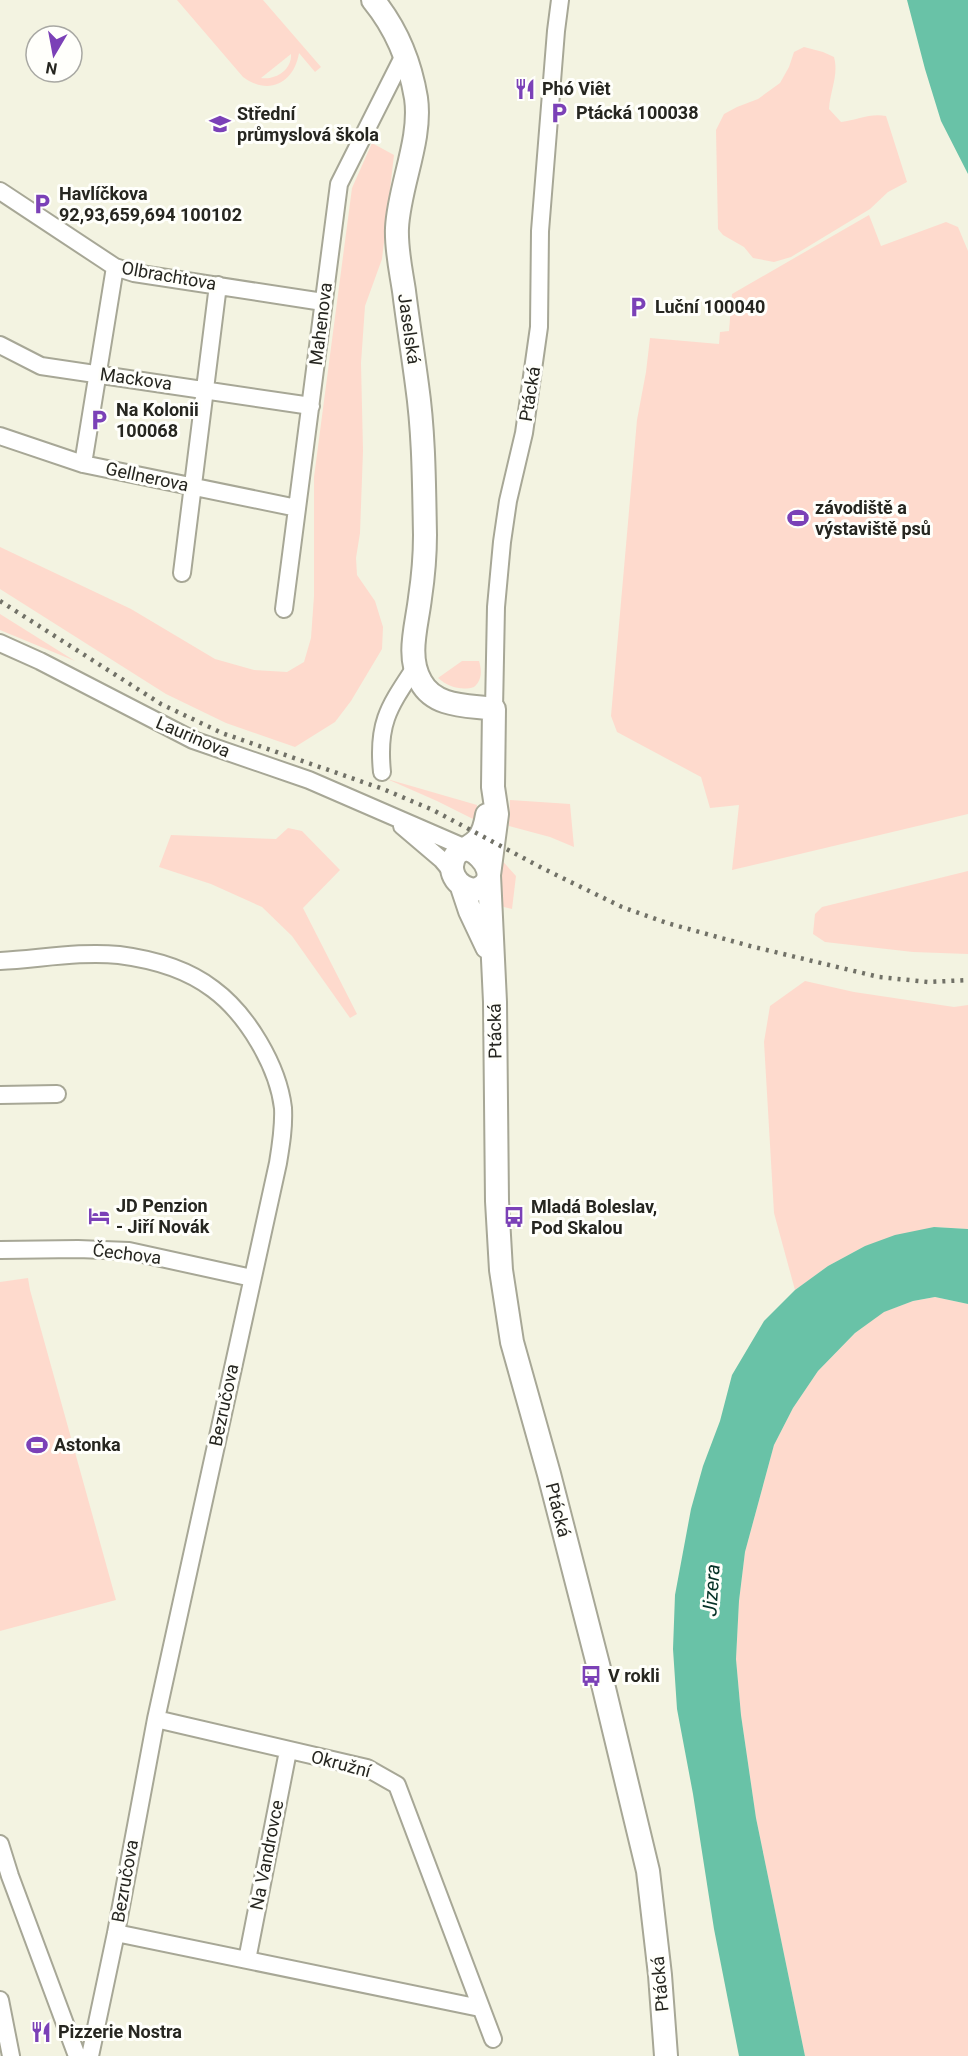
<svg xmlns="http://www.w3.org/2000/svg" width="968" height="2056" font-family="Roboto,sans-serif">
	<style>
		.green { fill: #fedacd; fill-rule: evenodd }
		.water { fill: #69c2a7 }
		.lines { fill: none; stroke-linecap: round; stroke-linejoin: round }
		.street-casing { stroke: #a7a796; stroke-width: 20 }
		.secondary-casing { stroke: #a7a796; stroke-width: 26 }
		.street { stroke: #fff; stroke-width: 16 }
		.secondary { stroke: #fff; stroke-width: 22 }
		.rail { stroke: #717167; stroke-width: 4.5; stroke-dasharray: 3 6; stroke-linecap: butt }
		.labels { text-anchor: middle; stroke-width: 6; stroke-linejoin: round; paint-order: stroke }
		.poi-label { font-size: 18px; font-weight: bold; fill: #262620; stroke: #fffffb; text-anchor: start }
		.street-label { font-size: 18px; fill: #262620; stroke: #fffffb }
		.water-label { font-size: 20px; font-style: italic; fill: #073227; stroke: #fffffb }
	</style>
	<rect width="100%" height="100%" fill="#f3f3e1"/>
	<path class="green" d="M 177,0 L 263,0 L 321,67 L 315,72 L 299,53 C 294,83 269,96 243,77 ZM 291,54 C 292,69 277,80 261,78 Z
		M 804,47 L 823,52 L 834,57 C 839,75 830,91 829,109 L 841,122 C 857,120 870,113 886,116 L 907,182 L 888,192 L 870,209 L 791,257 L 774,262 L 753,258 L 744,247 L 723,235 L 718,229 L 716,130 L 724,114 L 737,107 L 758,99 L 780,83 L 789,67 L 794,52 Z
		M 372,143 L 394,155 L 382,259 L 365,306 L 361,363 L 363,451 L 360,533 L 356,558 L 357,575 L 375,601 L 383,627 L 382,649 L 351,701 L 335,722 L 295,747 L 226,723 L 166,694 L 0,589 L 0,547 L 131,609 L 215,659 L 254,670 L 287,672 L 304,662 L 311,638 L 314,596 L 314,477 L 352,188 Z
		M 869,215 L 881,246 L 946,222 L 958,227 L 968,251 L 968,814 L 732,870 L 739,805 L 710,808 L 701,777 L 617,732 L 611,716 L 637,420 L 646,372 L 650,338 L 719,344 L 720,332 L 729,331 L 732,294 Z
		M 0,614 L 75,661 L 0,630 Z
		M 462,661 L 479,661 C 482,671 482,680 474,687 C 462,691 448,687 438,678 Z
		M 387,779 L 477,805 L 477,816 L 481,823 L 437,801 Z
		M 510,800 L 570,804 L 574,847 L 550,837 L 509,826 Z
		M 288,828 L 302,831 L 340,870 L 303,908 L 357,1014 L 350,1018 L 292,936 L 262,907 L 211,884 L 159,867 L 171,835 L 276,839 Z
		M 497,855 L 516,876 L 512,909 L 504,907 L 500,904 Z
		M 968,871 L 968,954 L 913,952 L 825,942 L 813,934 L 815,914 L 822,907 Z
		M 805,981 L 854,992 L 954,1007 L 968,1005 L 968,1229 L 934,1227 L 865,1246 L 828,1266 L 795,1290 L 774,1213 L 764,1042 L 770,1006 Z
		M 28,1278 L 30,1290 L 116,1600 L 0,1631 L 0,1282 Z
		M 935,1297 L 968,1304 L 968,2056 L 805,2056 L 756,1818 L 741,1715 L 736,1659 L 739,1601 L 745,1552 L 774,1445 L 793,1408 L 818,1371 L 855,1333 L 883,1312 L 913,1301 Z"/>
	<path class="water" d="M 907,0 L 968,0 L 968,174 L 941,121 L 925,69 Z
		M 934,1227 L 968,1229 L 968,1304 L 935,1297 L 913,1301 L 884,1312 L 855,1333 L 818,1371 L 793,1408 L 774,1445 L 745,1552 L 739,1601 L 736,1659 L 741,1715 L 756,1818 L 805,2056 L 739,2056 L 714,1929 L 693,1794 L 677,1709 L 673,1649 L 675,1595 L 691,1509 L 703,1466 L 720,1421 L 732,1375 L 764,1321 L 795,1290 L 828,1266 L 865,1246 L 895,1235 Z"/>
	<g class="lines">
		<defs>
			<path id="street" d="M 0,191 L 115,267 L 134,273 L 323,302
				M 0,345 L 41,366 L 311,406
				M 0,436 L 83,464 L 297,508
				M 83,464 L 115,267
				M 182,573 L 218,285
				M 284,609 L 339,184 L 405,53
				M 0,643 L 40,661 L 193,740 L 309,780 L 468,849
				M 494,709 L 496,607 L 502,542 L 508,501 L 524,433 L 539,327 L 540,231 L 556,31 L 560,0
				M 382,772 C 377,723 389,707 414,669
				M 402,826 L 442,860 L 452,872
				M 0,961 C 39,959 80,951 119,955 C 150,959 187,969 213,989 C 247,1014 278,1066 283,1108 C 284,1127 281,1145 278,1163 L 156,1719 L 116,1933 L 90,2056
				M 0,1095 L 57,1094
				M 0,1250 L 78,1249 L 129,1251 L 252,1278
				M 156,1719 L 367,1768 L 397,1785 L 493,2039
				M 0,1844 L 10,1876 L 77,2056
				M 116,1933 L 480,2008
				M 247,1960 L 288,1751
				M 0,2000 L 11,2056"/>
			<path id="secondary" d="M 373,0 C 396,28 410,62 416,98 C 422,140 399,186 397,228 C 396,249 401,271 404,291 C 408,323 413,354 417,385 C 424,434 424,485 425,535 C 425,555 423,578 420,598 C 417,625 406,657 421,682 C 435,708 469,705 494,709 L 493,787 L 497,814 L 489,875 L 495,1002 L 497,1201 L 501,1270 L 512,1342 L 549,1474 L 602,1680 L 648,1871 L 660,1975 L 666,2056
				M 468,849 C 486,856 500,882 475,890 C 456,888 445,869 457,853 C 477,843 483,839 487,815
				M 462,887 L 470,911 L 487,947"/>
		</defs>
		<use href="#street" class="street-casing"/>
		<use href="#secondary" class="secondary-casing"/>
		<use href="#street" class="street"/>
		<use href="#secondary" class="secondary"/>
		<path class="rail" d="M 0,601 L 161,704 L 222,733 L 383,789 L 433,810 L 544,869 L 622,907 L 667,923 L 750,946 L 879,977 L 928,982 L 968,980"/>
	</g>
	<defs>
		<symbol id="restaurant-bare" viewBox="-9 -9 18 18"><path d="M-5-6h1v4h1v-4h1v4h1v-4h1v5L-1.5 .5V6h-2V.5L-5-1ZM5-6V6H3V1.5H1.5Q1.5-4 5-6Z" fill="#7b41b7" stroke="#fffffb" stroke-width="2.5" paint-order="stroke"/></symbol>
		<symbol id="parking-bare" viewBox="-9 -9 18 18"><path d="M-3.5-5.5H1a3.5 3.5 0 0 1 0 7H-1V5.5H-3.5ZM-1-3.4V-.6H.8a1.4 1.4 0 0 0 0-2.8Z" fill="#7b41b7" stroke="#fffffb" stroke-width="2.5" paint-order="stroke"/></symbol>
		<symbol id="school-bare" viewBox="-9 -9 18 18"><path d="M0-5L7-2L0 1L-7-2ZM-4 1L0 2.5L4 1V4Q0 6-4 4Z" fill="#7b41b7" stroke="#fffffb" stroke-width="2.5" paint-order="stroke"/></symbol>
		<symbol id="stadium-bare" viewBox="-9 -9 18 18"><path d="M0-5a6.5 5 0 1 0 0 10a6.5 5 0 1 0 0-10ZM-3.5-1.8h7v3.6h-7Z" fill="#7b41b7" stroke="#fffffb" stroke-width="2.5" paint-order="stroke"/></symbol>
		<symbol id="hotel-bare" viewBox="-9 -9 18 18"><path d="M-6-4.5h1.5V1H6V5H4.5V3h-9V5H-6ZM-4 0a1.8 1.8 0 1 1 3.6 0ZM.5 0V-2.5h3Q6-2.5 6 0Z" fill="#7b41b7" stroke="#fffffb" stroke-width="2.5" paint-order="stroke"/></symbol>
		<symbol id="bus-bare" viewBox="-9 -9 18 18"><path d="M-5-6H5V4H4V6H2V4H-2V6H-4V4H-5ZM-3.5-4V0h7V-4ZM-3.5 1.2v1.5H-2V1.2ZM2 1.2v1.5H3.5V1.2Z" fill="#7b41b7" stroke="#fffffb" stroke-width="2.5" paint-order="stroke"/></symbol>
	</defs>
	<g fill-rule="evenodd">
		<use href="#restaurant-bare" x="510" y="74" width="30" height="30"/>
		<use href="#parking-bare" x="544" y="98" width="30" height="30"/>
		<use href="#school-bare" x="205" y="109" width="30" height="30"/>
		<use href="#parking-bare" x="27" y="189" width="30" height="30"/>
		<use href="#parking-bare" x="623" y="292" width="30" height="30"/>
		<use href="#parking-bare" x="84" y="405" width="30" height="30"/>
		<use href="#stadium-bare" x="783" y="503" width="30" height="30"/>
		<use href="#hotel-bare" x="84" y="1201" width="30" height="30"/>
		<use href="#bus-bare" x="499" y="1202" width="30" height="30"/>
		<use href="#stadium-bare" x="22" y="1430" width="30" height="30"/>
		<use href="#bus-bare" x="576" y="1661" width="30" height="30"/>
		<use href="#restaurant-bare" x="26" y="2017" width="30" height="30"/>
	</g>
	<g class="labels">
		<g class="poi-label">
			<text x="542" y="95">Phó Viêt</text>
			<text x="576" y="119">Ptácká 100038</text>
			<text x="237" y="120">Střední<tspan x="237" dy="21">průmyslová škola</tspan></text>
			<text x="59" y="200">Havlíčkova<tspan x="59" dy="21">92,93,659,694 100102</tspan></text>
			<text x="655" y="313">Luční 100040</text>
			<text x="116" y="416">Na Kolonii<tspan x="116" dy="21">100068</tspan></text>
			<text x="815" y="514">závodiště a<tspan x="815" dy="21">výstaviště psů</tspan></text>
			<text x="116" y="1212">JD Penzion<tspan x="116" dy="21">- Jiří Novák</tspan></text>
			<text x="531" y="1213">Mladá Boleslav,<tspan x="531" dy="21">Pod Skalou</tspan></text>
			<text x="54" y="1451">Astonka</text>
			<text x="608" y="1682">V rokli</text>
			<text x="58" y="2038">Pizzerie Nostra</text>
		</g>
		<g class="street-label">
			<text transform="translate(169 276) rotate(10)" y="6">Olbrachtova</text>
			<text transform="translate(321 324) rotate(-83)" y="6">Mahenova</text>
			<text transform="translate(409 329) rotate(82)" y="6">Jaselská</text>
			<text transform="translate(136 379) rotate(8)" y="6">Mackova</text>
			<text transform="translate(530 394) rotate(-81)" y="6">Ptácká</text>
			<text transform="translate(147 477) rotate(12)" y="6">Gellnerova</text>
			<text transform="translate(193 737) rotate(23)" y="6">Laurinova</text>
			<text transform="translate(495 1031) rotate(-91)" y="6">Ptácká</text>
			<text transform="translate(127 1254) rotate(7)" y="6">Čechova</text>
			<text transform="translate(224 1405) rotate(-78)" y="6">Bezručova</text>
			<text transform="translate(558 1510) rotate(76)" y="6">Ptácká</text>
			<text transform="translate(341 1764) rotate(15)" y="6">Okružní</text>
			<text transform="translate(267 1855) rotate(-79)" y="6">Na Vandrovce</text>
			<text transform="translate(125 1881) rotate(-80)" y="6">Bezručova</text>
			<text transform="translate(660 1984) rotate(-95)" y="6">Ptácká</text>
		</g>
		<g class="water-label">
			<text transform="translate(711 1590) rotate(-86)" y="7">Jizera</text>
		</g>
	</g>
	<g transform="translate(54 54) rotate(190)"><circle r="28" fill="#fffffb" stroke="#a8a8a3" stroke-width="1.5"/>
	<path d="M0-4.5L10 22L0 15L-10 22Z" fill="#7b41b7"/>
	<text y="-9" font-size="16" font-weight="bold" text-anchor="middle" fill="#262620">N</text>
	</g>
</svg>
